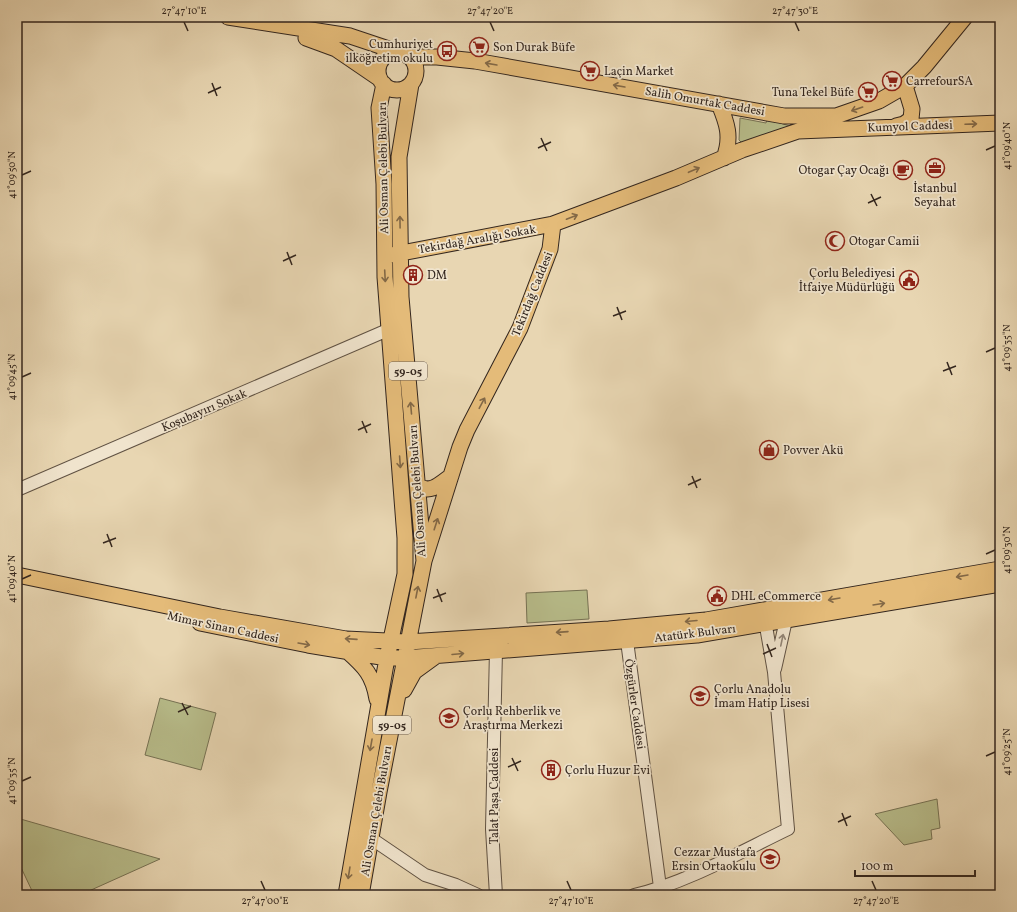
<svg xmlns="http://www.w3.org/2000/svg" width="1017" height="912" font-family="Vollkorn,serif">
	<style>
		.green { fill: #b8bd8b; stroke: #767254 }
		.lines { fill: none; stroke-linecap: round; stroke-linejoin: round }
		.minor-casing { stroke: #605243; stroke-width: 14 }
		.major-casing { stroke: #33261e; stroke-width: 17 }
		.minor { stroke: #f0e4cd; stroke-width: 12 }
		.major { stroke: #e4bb79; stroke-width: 15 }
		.oneway { stroke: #836947 }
		.oneway2 { stroke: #928576 }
		.ticks { fill: none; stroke: #33261e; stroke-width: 1.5 }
		.labels { text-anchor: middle; stroke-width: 3.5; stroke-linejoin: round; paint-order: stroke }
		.shield { fill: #f0e4cd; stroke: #6c5f52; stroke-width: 1 }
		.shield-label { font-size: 11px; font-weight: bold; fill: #33261e }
		.poi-label { font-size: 12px; fill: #33261e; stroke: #f0e4cd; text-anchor: start }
		.street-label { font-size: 12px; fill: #33261e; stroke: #f0e4cd }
		.neatline { fill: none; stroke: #33261e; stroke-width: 1.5 }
		.ticks-label { font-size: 10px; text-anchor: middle; fill: #33261e }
	</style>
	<rect width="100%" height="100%" fill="#e8d6b2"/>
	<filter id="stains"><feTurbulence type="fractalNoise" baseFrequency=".005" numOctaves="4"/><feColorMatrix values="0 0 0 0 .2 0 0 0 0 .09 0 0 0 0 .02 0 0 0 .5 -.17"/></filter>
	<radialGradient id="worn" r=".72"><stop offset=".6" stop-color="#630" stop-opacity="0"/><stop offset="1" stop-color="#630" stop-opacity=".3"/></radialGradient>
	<path class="green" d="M 740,118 L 766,123 L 767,119 L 793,127 L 744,145 L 739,140 Z
		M 587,590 L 589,619 L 527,623 L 526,593 Z
		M 160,698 L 216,713 L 201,770 L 145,755 Z
		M 937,799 L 940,828 L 931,830 L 932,839 L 904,845 L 875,814 Z
		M 17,818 L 160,859 L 80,895 L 34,895 L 17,859 Z"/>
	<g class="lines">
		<defs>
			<path id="minor" d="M 17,490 L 390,329
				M 627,641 L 660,887
				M 775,669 L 786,620 L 785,613
				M 372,839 L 425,875 L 456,885 L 478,895
				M 496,895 L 492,829 L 496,650
				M 634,895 C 684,884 742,851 788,829 L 774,672 L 764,615"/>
			<path id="major" d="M 228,17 L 350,36 L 398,52
				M 306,38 L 336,49 L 380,79
				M378 71a19 19 0 1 1 38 0a19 19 0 1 1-38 0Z
				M 409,57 L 437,57 L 475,61 L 784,116 L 836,116 L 879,101 L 905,86 L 924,67 L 965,17
				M 719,104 C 727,123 732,137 724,158
				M 896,126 L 904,124 L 911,119 L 912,109 L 905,86
				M 391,255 L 553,224
				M 418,486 C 431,494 440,484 451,476
				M 424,561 L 460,447 L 467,430 L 520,328 L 550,249 L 553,224 L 676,178 L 742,150 L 798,131 L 1000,123
				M 17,575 L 220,617 L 346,639 L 408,642 L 609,629 L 706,620 L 1000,569
				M 200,623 L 308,645 L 387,658 L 405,658 L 697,635 L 1000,584
				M 347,651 C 365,667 373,675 377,699
				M 404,690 L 414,672 L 436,656
				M 346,895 L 387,658 L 405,574 L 405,538 L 385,277 L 384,184 L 379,108 L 384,84
				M 361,895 L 379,792 L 424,561 L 401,297 L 399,157 L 411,84"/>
		</defs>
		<use href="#minor" class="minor-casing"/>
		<use href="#major" class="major-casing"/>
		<use href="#minor" class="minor"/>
		<use href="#major" class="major"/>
	</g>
	<defs><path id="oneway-shaft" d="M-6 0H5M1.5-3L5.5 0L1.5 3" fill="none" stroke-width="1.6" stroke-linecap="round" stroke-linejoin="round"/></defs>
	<g class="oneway">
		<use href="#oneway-shaft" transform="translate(491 64) rotate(-170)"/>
		<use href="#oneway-shaft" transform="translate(619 86) rotate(-170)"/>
		<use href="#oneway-shaft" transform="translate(857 109) rotate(161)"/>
		<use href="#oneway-shaft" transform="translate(971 124) rotate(-2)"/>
		<use href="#oneway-shaft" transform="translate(694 170) rotate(-23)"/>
		<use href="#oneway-shaft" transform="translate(572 217) rotate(-21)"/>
		<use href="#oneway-shaft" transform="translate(400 222) rotate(-91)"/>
		<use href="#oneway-shaft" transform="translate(385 276) rotate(87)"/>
		<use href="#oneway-shaft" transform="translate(482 403) rotate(-62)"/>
		<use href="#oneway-shaft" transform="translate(411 408) rotate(-95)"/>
		<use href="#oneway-shaft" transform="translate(400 462) rotate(86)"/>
		<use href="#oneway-shaft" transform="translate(436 524) rotate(-72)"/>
		<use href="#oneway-shaft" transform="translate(962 576) rotate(170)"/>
		<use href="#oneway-shaft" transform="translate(417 592) rotate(-79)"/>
		<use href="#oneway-shaft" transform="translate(834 599) rotate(170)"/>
		<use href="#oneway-shaft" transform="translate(879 604) rotate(-9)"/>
		<use href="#oneway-shaft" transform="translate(691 621) rotate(175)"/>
		<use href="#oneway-shaft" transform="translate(562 632) rotate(176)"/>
		<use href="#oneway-shaft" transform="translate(351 639) rotate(-176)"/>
		<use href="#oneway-shaft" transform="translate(304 644) rotate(10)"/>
		<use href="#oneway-shaft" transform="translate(458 654) rotate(-5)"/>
		<use href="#oneway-shaft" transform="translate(371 745) rotate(100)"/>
		<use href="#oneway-shaft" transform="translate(349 873) rotate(99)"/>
	</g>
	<use class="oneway2" href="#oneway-shaft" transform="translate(782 640) rotate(-78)"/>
	<path class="ticks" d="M 184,22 L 188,31M 490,22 L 494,31M 795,22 L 799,31M 212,83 L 217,96M 208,93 L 221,87M 541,138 L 547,151M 538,148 L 551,142M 986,150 L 995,146M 22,175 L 31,171M 871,194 L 877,206M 868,203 L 881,197M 287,252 L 292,265M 283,261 L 296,255M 617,307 L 622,320M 613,316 L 626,311M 986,352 L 995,348M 947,362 L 952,375M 943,371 L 956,366M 22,377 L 31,373M 362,421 L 367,433M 358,430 L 371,424M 692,476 L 697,488M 688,485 L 701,479M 107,534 L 112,547M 103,543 L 116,538M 986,554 L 995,550M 22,579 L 31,575M 437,589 L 442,602M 433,598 L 446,593M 767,644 L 772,657M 763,654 L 776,648M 182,703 L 188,715M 178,712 L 191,706M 986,756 L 995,752M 512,758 L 518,771M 508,767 L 521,761M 22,781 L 31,777M 842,813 L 847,826M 838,822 L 851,816M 261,881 L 265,890M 567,881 L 571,890M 872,881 L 876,890"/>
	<defs>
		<symbol id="supermarket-ring" viewBox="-11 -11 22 22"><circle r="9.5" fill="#f0e4cd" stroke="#8f2418" stroke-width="1.5"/><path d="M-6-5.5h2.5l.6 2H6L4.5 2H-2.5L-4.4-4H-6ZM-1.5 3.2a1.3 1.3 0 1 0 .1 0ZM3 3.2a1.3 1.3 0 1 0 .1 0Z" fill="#8f2418"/></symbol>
		<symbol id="bus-ring" viewBox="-11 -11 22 22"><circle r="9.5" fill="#f0e4cd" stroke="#8f2418" stroke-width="1.5"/><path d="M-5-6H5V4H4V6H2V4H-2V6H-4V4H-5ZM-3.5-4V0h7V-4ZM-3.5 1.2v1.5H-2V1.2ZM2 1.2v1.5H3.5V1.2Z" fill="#8f2418"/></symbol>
		<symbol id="office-ring" viewBox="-11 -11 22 22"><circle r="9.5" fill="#f0e4cd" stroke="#8f2418" stroke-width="1.5"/><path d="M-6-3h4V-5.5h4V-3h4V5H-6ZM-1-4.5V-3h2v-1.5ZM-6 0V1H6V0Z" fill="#8f2418"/></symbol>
		<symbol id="cafe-ring" viewBox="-11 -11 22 22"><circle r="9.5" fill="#f0e4cd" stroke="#8f2418" stroke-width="1.5"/><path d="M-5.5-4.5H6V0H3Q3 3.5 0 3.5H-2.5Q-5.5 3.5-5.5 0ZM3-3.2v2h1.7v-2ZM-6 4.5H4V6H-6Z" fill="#8f2418"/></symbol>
		<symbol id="mosque-ring" viewBox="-11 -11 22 22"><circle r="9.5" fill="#f0e4cd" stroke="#8f2418" stroke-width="1.5"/><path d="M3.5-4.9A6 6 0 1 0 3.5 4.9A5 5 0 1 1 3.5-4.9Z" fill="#8f2418"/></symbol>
		<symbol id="building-ring" viewBox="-11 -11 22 22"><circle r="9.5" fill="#f0e4cd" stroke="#8f2418" stroke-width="1.5"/><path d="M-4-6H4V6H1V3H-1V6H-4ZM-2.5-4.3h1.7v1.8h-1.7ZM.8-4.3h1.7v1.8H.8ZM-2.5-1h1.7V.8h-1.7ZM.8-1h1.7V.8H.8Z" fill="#8f2418"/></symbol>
		<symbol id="civic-ring" viewBox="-11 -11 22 22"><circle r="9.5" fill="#f0e4cd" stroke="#8f2418" stroke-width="1.5"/><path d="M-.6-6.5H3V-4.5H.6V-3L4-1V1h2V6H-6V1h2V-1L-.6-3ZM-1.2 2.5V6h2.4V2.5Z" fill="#8f2418"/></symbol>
		<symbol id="shop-ring" viewBox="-11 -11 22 22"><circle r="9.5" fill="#f0e4cd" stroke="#8f2418" stroke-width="1.5"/><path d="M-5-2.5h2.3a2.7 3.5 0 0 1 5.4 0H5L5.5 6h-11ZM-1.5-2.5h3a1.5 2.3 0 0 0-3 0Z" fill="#8f2418"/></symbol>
		<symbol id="school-ring" viewBox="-11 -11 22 22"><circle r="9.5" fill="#f0e4cd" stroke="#8f2418" stroke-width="1.5"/><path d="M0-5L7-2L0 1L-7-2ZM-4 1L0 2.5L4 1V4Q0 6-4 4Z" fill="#8f2418"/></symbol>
	</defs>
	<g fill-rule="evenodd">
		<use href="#supermarket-ring" x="468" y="36" width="22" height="22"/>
		<use href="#bus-ring" x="436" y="40" width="22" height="22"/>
		<use href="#supermarket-ring" x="579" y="60" width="22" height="22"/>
		<use href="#supermarket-ring" x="881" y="70" width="22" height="22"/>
		<use href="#supermarket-ring" x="857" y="81" width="22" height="22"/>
		<use href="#office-ring" x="924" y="157" width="22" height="22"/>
		<use href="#cafe-ring" x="892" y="159" width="22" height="22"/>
		<use href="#mosque-ring" x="824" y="230" width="22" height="22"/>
		<use href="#building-ring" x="402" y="264" width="22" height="22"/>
		<use href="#civic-ring" x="898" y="269" width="22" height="22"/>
		<use href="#shop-ring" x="758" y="439" width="22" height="22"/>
		<use href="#civic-ring" x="706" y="585" width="22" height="22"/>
		<use href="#school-ring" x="689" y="685" width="22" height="22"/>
		<use href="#school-ring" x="438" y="707" width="22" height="22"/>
		<use href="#building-ring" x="540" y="759" width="22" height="22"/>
		<use href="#school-ring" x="759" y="848" width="22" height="22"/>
	</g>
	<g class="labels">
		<g class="shield">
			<rect x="389" y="362" width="38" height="18" rx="3"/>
			<rect x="373" y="716" width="38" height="18" rx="3"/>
		</g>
		<g class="shield-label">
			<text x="408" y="375">59-05</text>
			<text x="392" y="729">59-05</text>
		</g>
		<g class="poi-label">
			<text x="433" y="48" text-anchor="end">Cumhuriyet<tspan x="433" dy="14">ilköğretim okulu</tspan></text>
			<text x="493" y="51">Son Durak Büfe</text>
			<text x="604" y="75">Laçin Market</text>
			<text x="906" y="85">CarrefourSA</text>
			<text x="854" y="96" text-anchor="end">Tuna Tekel Büfe</text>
			<text x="889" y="174" text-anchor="end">Otogar Çay Ocağı</text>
			<text x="935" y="192" text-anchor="middle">İstanbul<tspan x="935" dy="14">Seyahat</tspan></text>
			<text x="849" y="245">Otogar Camii</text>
			<text x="895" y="277" text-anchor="end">Çorlu Belediyesi<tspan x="895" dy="14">İtfaiye Müdürlüğü</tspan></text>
			<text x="427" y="279">DM</text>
			<text x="783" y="454">Povver Akü</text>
			<text x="731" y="600">DHL eCommerce</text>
			<text x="714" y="693">Çorlu Anadolu<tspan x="714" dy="14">İmam Hatip Lisesi</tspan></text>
			<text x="463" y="715">Çorlu Rehberlik ve<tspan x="463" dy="14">Araştırma Merkezi</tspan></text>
			<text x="565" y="774">Çorlu Huzur Evi</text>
			<text x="756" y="856" text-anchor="end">Cezzar Mustafa<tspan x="756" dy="14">Ersin Ortaokulu</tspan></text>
		</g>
		<g class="street-label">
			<text transform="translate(705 101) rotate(10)" y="4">Salih Omurtak Caddesi</text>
			<text transform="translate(910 126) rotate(-2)" y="4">Kumyol Caddesi</text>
			<text transform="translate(383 168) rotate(-91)" y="4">Ali Osman Çelebi Bulvarı</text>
			<text transform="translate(477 239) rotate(-10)" y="4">Tekirdağ Aralığı Sokak</text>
			<text transform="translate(532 294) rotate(-68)" y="4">Tekirdağ Caddesi</text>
			<text transform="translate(204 410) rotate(-23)" y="4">Koşubayırı Sokak</text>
			<text transform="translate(417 491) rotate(-94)" y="4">Ali Osman Çelebi Bulvarı</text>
			<text transform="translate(223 627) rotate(12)" y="4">Mimar Sinan Caddesi</text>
			<text transform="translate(695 633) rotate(-7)" y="4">Atatürk Bulvarı</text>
			<text transform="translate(635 704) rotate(82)" y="4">Özgürler Caddesi</text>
			<text transform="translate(494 796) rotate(-90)" y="4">Talat Paşa Caddesi</text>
			<text transform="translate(376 811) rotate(-80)" y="4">Ali Osman Çelebi Bulvarı</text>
		</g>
	</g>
	<rect width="1017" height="912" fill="none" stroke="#e8d6b2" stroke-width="44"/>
	<path d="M855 870v6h120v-6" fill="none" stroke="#33261e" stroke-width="2"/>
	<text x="861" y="870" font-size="12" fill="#33261e" stroke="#f0e4cd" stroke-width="3" paint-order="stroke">100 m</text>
	<rect x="22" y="22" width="973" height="868" class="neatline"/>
	<g class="ticks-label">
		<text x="184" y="14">27°47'10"E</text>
		<text x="490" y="14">27°47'20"E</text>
		<text x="795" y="14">27°47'30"E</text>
		<text transform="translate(1006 146) rotate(-90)" y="4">41°09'40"N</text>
		<text transform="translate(11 175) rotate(-90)" y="4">41°09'50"N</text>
		<text transform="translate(1006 348) rotate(-90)" y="4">41°09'35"N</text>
		<text transform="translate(11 377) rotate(-90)" y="4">41°09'45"N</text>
		<text transform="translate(1006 550) rotate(-90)" y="4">41°09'30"N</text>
		<text transform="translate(11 579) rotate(-90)" y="4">41°09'40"N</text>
		<text transform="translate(1006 752) rotate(-90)" y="4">41°09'25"N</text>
		<text transform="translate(11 781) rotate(-90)" y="4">41°09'35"N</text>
		<text x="265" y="904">27°47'00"E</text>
		<text x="571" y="904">27°47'10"E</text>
		<text x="876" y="904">27°47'20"E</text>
	</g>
	<rect width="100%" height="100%" filter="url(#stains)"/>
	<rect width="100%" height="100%" fill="url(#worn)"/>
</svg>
